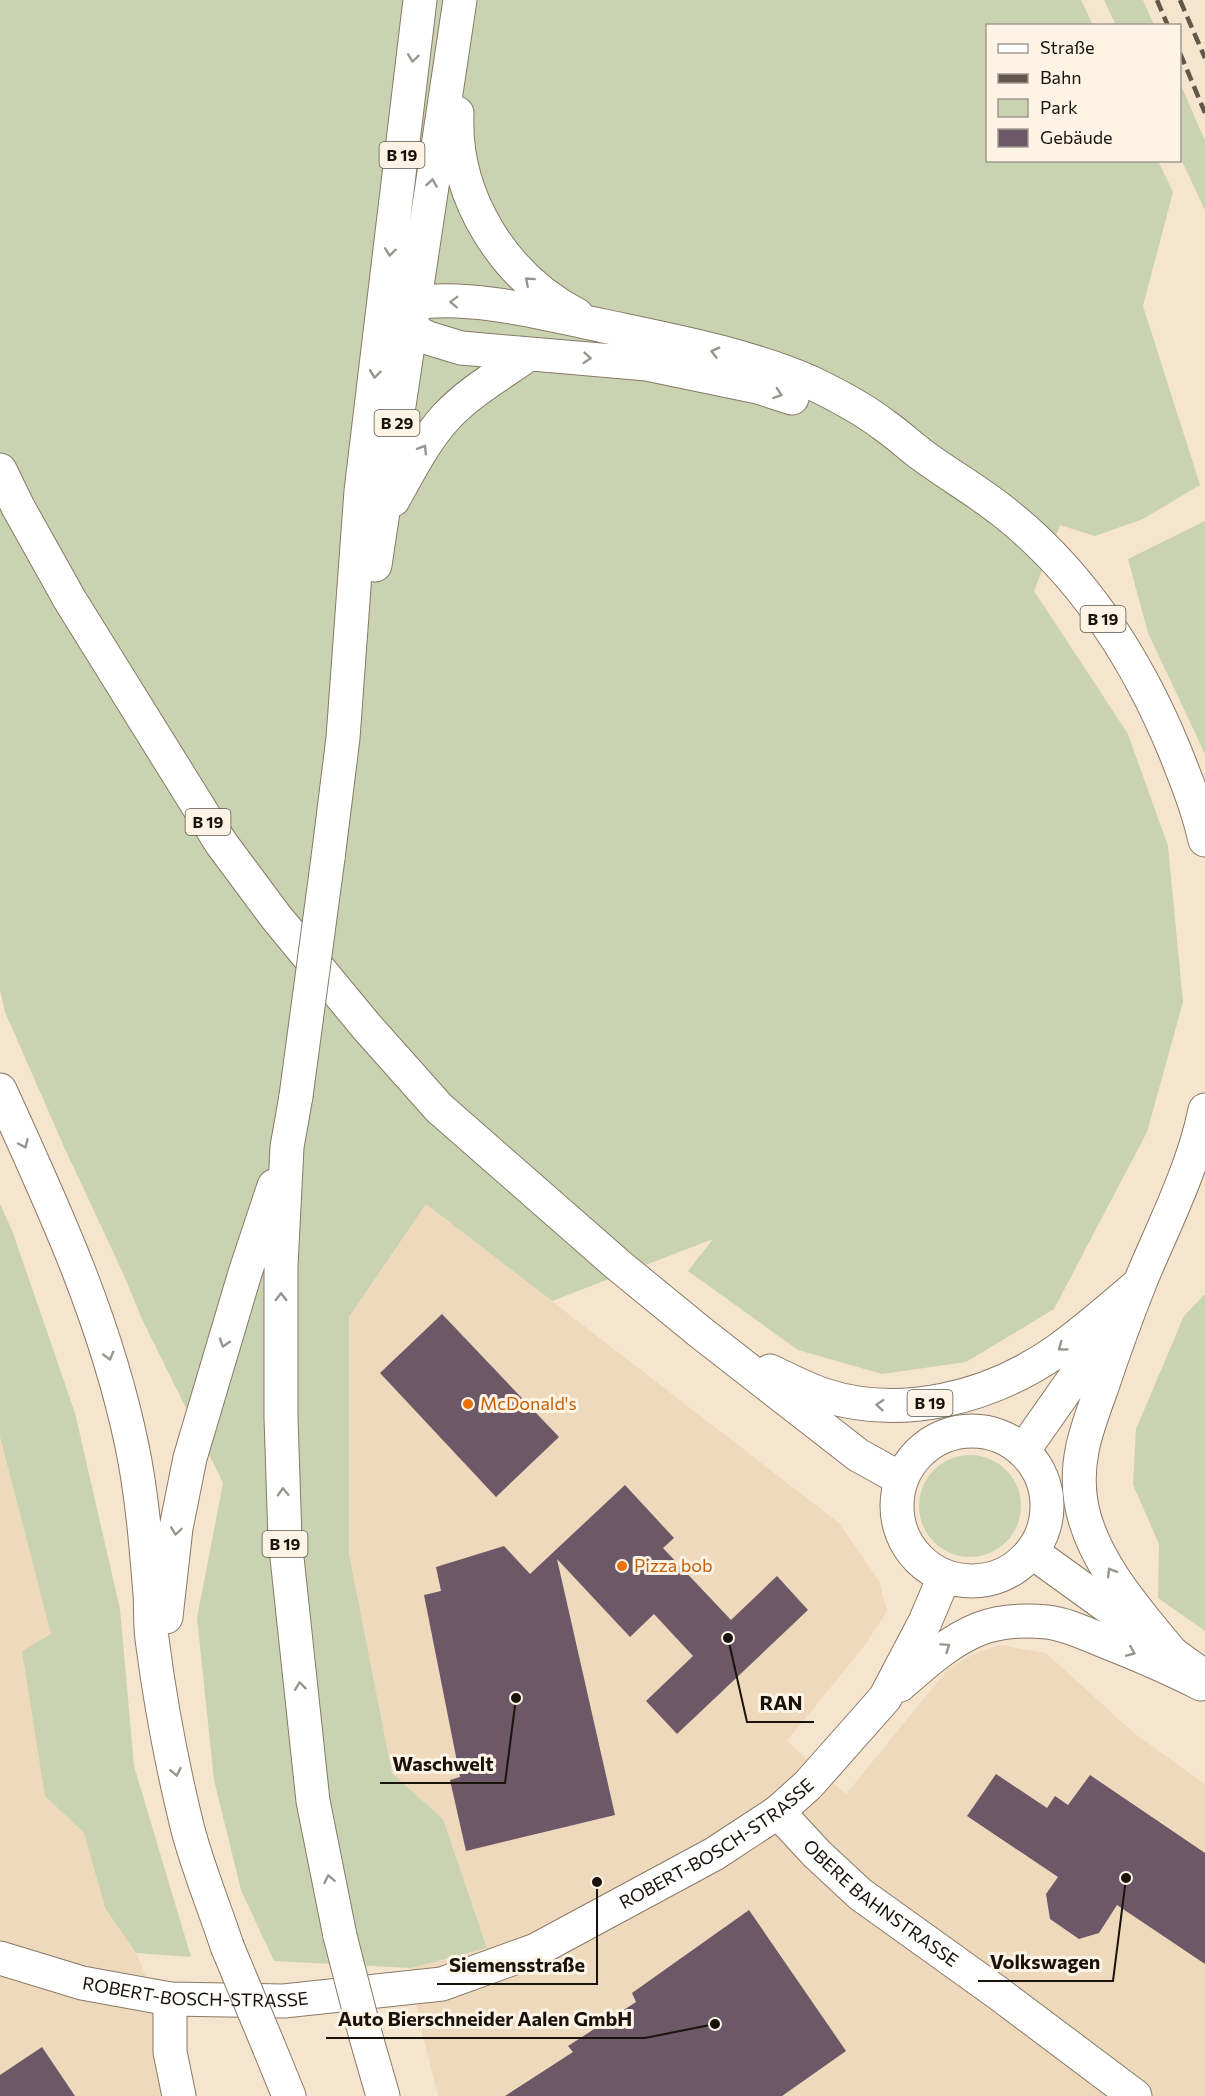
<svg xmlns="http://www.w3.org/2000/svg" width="1205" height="2096" font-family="Commissioner,sans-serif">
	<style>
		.built { fill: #efd9bc }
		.green { fill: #c9d2b1 }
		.building { fill: #6d5867 }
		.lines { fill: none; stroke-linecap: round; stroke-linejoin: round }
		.minor-casing { stroke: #897965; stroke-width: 35 }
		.tertiary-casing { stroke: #897965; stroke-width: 35 }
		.secondary-casing { stroke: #897965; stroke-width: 35 }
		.trunk-casing { stroke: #897965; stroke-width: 35 }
		.minor { stroke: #fff; stroke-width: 33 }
		.tertiary { stroke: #fff; stroke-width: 33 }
		.secondary { stroke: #fff; stroke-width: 33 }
		.trunk { stroke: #fff; stroke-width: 33 }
		.rail { stroke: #61584b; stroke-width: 4.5; stroke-dasharray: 12 6; stroke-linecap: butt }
		.trunk-bridge-casing { stroke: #897965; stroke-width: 35; stroke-linecap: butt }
		.trunk-bridge { stroke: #fff; stroke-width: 33 }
		.oneway { stroke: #989591 }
		.food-dot { fill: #e8710a; stroke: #fef4e6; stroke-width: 2 }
		.labels { text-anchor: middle; stroke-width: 6; stroke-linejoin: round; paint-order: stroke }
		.shield { fill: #fef4e6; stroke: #5e564d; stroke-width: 1.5 }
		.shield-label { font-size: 16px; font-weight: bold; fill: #19130b }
		.food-label { font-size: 18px; fill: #c56008; stroke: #fef4e6; text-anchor: start }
		.street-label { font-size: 18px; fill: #19130b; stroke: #fef4e6 }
		.leader { fill: none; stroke: #19130b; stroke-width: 2 }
		.callout-dot { fill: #19130b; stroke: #fef4e6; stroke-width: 2 }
		.callout-label { font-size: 20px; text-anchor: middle; font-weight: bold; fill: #19130b; stroke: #fef4e6; stroke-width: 6; stroke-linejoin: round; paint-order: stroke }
	</style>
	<rect width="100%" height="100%" fill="#f6e5ce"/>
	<path class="built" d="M 426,1204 L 839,1523 L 879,1581 L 887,1611 L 865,1645 L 787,1741 L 846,1794 L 948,1669 L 974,1654 L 999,1645 L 1046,1653 L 1134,1733 L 1205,1784 L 1205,2096 L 438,2096 L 419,2020 L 411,1968 L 487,1948 L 443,1819 L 392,1773 L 349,1554 L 349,1317 Z
		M 0,1437 L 51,1634 L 45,1796 L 84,1833 L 105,1908 L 136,1953 L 198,2096 L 0,2096 Z"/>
	<path class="green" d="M 0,0 L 1081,0 L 1093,25 L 988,26 L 988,160 L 1158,161 L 1173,192 L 1143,306 L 1200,485 L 1143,519 L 1095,536 L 1060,525 L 1034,591 L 1128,734 L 1168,846 L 1183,1002 L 1147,1132 L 1054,1309 L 966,1362 L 882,1374 L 798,1350 L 688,1271 L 713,1239 L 552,1301 L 426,1204 L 349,1317 L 349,1554 L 392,1773 L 443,1819 L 487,1948 L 411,1968 L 274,1961 L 241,1890 L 214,1780 L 197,1618 L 223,1483 L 142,1319 L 122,1271 L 65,1149 L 5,1012 L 0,990 Z
		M 1104,0 L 1143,0 L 1154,25 L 1116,25 Z
		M 1180,83 L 1205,141 L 1205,210 L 1180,157 Z
		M 1205,521 L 1205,754 L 1148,633 L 1128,559 Z
		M 0,1204 L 13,1233 L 75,1413 L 120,1609 L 134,1766 L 191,1957 L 136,1953 L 105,1908 L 84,1833 L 45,1796 L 22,1651 L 51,1634 L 0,1437 Z
		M 1205,1294 L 1205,1631 L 1158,1598 L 1159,1544 L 1133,1485 L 1136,1429 L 1184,1316 Z
		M919 1506a51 51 0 1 1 102 0a51 51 0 1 1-102 0Z"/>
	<path class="building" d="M 442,1314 L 559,1437 L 496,1497 L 380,1373 Z
		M 625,1485 L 674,1538 L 663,1548 L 731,1620 L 777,1576 L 808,1610 L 677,1734 L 646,1701 L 693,1656 L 654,1614 L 630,1637 L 557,1559 L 615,1815 L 466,1851 L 450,1780 L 460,1777 L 424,1595 L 441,1591 L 436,1567 L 504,1546 L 530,1574 Z
		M 996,1774 L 1047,1808 L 1055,1796 L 1068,1805 L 1090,1775 L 1205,1853 L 1205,1964 L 1117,1905 L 1099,1933 L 1079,1939 L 1050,1919 L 1046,1894 L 1058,1877 L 967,1816 Z
		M 749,1910 L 846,2051 L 782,2096 L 505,2096 L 573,2052 L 568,2046 L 636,2002 L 632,1993 Z
		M 42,2047 L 75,2096 L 0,2096 L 0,2075 Z"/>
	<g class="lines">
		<defs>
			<path id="minor" d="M 170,1999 L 170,2052 L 179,2096"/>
			<g id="tertiary">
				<path d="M 900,1685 C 924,1664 949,1641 979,1629 C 999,1621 1026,1620 1047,1622 C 1066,1624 1087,1634 1104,1641 C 1137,1654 1170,1668 1201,1684"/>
				<path id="s1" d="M 778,1812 L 817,1854 L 860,1894 L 998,1993 L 1135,2096"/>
				<path id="s2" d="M 0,1958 L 82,1983 L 170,1999 L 284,2001 L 442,1984 L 536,1950 L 714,1854 L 778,1812 L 808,1785 L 885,1698 L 925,1622 L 944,1577"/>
			</g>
			<path id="secondary" d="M897 1506a75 75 0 1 1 150 0a75 75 0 1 1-150 0Z
				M 1032,1552 L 1205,1677"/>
			<path id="trunk" d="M 457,113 C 453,197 504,277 577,315
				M 383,311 C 393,308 403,304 414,303 C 471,294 547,314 604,326 C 670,340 749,355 810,382 C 835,394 862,408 884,425 C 897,434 909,445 922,455 C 949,475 979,492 1005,513 C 1082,574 1137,660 1174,749 C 1186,779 1198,809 1205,840
				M 392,320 L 428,338 L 461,348 L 647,364 L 758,387 L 792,398
				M 0,470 L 18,507 L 70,600 L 221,843 L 276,917 L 366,1026 L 439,1108 L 617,1264 L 700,1332 L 858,1455 L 901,1479
				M 393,500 C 409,472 424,441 446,417 C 469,392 501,374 529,354
				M 375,565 L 460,0
				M 328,858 L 343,738 L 361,491 L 420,0
				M 0,1090 C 53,1206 106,1320 132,1446 C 142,1494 146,1545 150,1594 C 151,1609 150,1624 152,1639 C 160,1701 172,1765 187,1826 C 197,1866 214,1906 227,1946
				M 296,1096 L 287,1147 L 281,1266 L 281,1418 L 285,1539 L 313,1801 L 340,1936
				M 770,1371 C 787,1379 806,1389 824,1395 C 901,1420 988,1398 1054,1353 C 1084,1332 1111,1308 1139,1284
				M 1023,1451 L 1110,1327
				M 166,1617 L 176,1528 L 190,1458 L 245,1273 L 274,1186
				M 1171,1652 C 1136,1610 1090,1558 1081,1502 C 1074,1459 1088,1426 1102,1387 C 1114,1351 1127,1315 1141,1280 C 1164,1225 1193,1169 1205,1110
				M 366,2037 L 383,2096
				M 269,2047 L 289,2096"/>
		</defs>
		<use href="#minor" class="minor-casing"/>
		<use href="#tertiary" class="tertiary-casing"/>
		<use href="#secondary" class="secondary-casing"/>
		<use href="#trunk" class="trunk-casing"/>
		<use href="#minor" class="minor"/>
		<use href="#tertiary" class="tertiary"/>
		<use href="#secondary" class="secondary"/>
		<use href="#trunk" class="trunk"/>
		<path class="rail" d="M 1157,0 L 1168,26
			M 1180,0 L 1205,58
			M 1180,53 L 1205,113"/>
		<defs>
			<path id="trunk-bridge" d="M 296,1096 L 328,858
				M 340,1936 L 366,2037
				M 227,1946 L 269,2047"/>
		</defs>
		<use href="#trunk-bridge" class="trunk-bridge-casing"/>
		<use href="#trunk-bridge" class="trunk-bridge"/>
	</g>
	<defs><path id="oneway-chevron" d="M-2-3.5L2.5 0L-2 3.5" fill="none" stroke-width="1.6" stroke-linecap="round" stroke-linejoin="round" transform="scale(1.5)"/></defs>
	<g class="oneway">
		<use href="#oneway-chevron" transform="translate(413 58) rotate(97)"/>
		<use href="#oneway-chevron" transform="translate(432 183) rotate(-81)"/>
		<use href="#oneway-chevron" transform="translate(390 252) rotate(97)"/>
		<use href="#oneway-chevron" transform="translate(529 281) rotate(-138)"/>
		<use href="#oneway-chevron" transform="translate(454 302) rotate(-178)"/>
		<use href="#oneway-chevron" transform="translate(715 352) rotate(-165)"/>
		<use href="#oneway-chevron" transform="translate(587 358) rotate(5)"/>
		<use href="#oneway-chevron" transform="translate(375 374) rotate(97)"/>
		<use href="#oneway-chevron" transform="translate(778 394) rotate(19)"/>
		<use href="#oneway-chevron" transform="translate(423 449) rotate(-58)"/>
		<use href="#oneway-chevron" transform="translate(24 1144) rotate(65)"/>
		<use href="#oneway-chevron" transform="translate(281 1297) rotate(-90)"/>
		<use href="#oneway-chevron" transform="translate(224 1343) rotate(107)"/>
		<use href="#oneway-chevron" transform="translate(1062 1347) rotate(144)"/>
		<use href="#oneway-chevron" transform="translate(109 1356) rotate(74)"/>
		<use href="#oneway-chevron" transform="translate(880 1405) rotate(-175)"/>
		<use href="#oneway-chevron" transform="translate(283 1492) rotate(-92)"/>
		<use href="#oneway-chevron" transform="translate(176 1531) rotate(98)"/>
		<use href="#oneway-chevron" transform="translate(1111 1572) rotate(-121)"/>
		<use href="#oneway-chevron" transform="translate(946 1647) rotate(-34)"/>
		<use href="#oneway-chevron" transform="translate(1131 1652) rotate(23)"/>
		<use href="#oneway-chevron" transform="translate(300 1686) rotate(-97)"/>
		<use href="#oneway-chevron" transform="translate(176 1772) rotate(78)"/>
		<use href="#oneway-chevron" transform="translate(329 1879) rotate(-101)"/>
	</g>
	<g class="food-dot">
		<circle cx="468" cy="1404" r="6"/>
		<circle cx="622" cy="1566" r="6"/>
	</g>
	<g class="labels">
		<g class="shield">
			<rect x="379.5" y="142" width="45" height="26" rx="4.5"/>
			<rect x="374.5" y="410" width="45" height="26" rx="4.5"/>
			<rect x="1080.5" y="606" width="45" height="26" rx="4.5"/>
			<rect x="185.5" y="809" width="45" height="26" rx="4.5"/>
			<rect x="907.5" y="1390" width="45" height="26" rx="4.5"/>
			<rect x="262.5" y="1531" width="45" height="26" rx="4.5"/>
		</g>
		<g class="shield-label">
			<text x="402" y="161">B 19</text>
			<text x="397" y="429">B 29</text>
			<text x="1103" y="625">B 19</text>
			<text x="208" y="828">B 19</text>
			<text x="930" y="1409">B 19</text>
			<text x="285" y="1550">B 19</text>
		</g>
		<g class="food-label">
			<text x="480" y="1410">McDonald's</text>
			<text x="634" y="1572">Pizza bob</text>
		</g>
		<g class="street-label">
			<text dy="6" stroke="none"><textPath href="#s2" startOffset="758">ROBERT-BOSCH-STRASSE</textPath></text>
			<text dy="6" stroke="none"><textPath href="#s1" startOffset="138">OBERE BAHNSTRASSE</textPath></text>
			<text dy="6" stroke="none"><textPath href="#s2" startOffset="200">ROBERT-BOSCH-STRASSE</textPath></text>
		</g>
	</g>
	<path class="leader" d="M728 1638L747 1722H814M516 1698L505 1783H380M1126 1878L1113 1981H978M597 1882L597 1984H437M715 2024L645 2038H326"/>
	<g class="callout-dot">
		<circle cx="728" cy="1638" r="6"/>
		<circle cx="516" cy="1698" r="6"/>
		<circle cx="1126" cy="1878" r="6"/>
		<circle cx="597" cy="1882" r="6"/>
		<circle cx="715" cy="2024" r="6"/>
	</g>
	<g class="callout-label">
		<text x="781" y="1710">RAN</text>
		<text x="443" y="1771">Waschwelt</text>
		<text x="1045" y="1969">Volkswagen</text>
		<text x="517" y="1972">Siemensstraße</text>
		<text x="485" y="2026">Auto Bierschneider Aalen GmbH</text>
	</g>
	<rect x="986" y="24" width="195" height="138" fill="#fef4e6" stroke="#a29a8e" stroke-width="1.5"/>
	<rect x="998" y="44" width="30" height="9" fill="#ffffff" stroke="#a29a8e" stroke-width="1.5"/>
	<text x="1040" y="54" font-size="18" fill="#19130b">Straße</text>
	<rect x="998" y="74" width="30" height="9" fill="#61584b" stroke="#a29a8e" stroke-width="1.5"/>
	<text x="1040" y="84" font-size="18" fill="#19130b">Bahn</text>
	<rect x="998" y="99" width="30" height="18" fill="#c9d2b1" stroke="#a29a8e" stroke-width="1.5"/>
	<text x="1040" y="114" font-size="18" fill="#19130b">Park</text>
	<rect x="998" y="129" width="30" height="18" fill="#6d5867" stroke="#a29a8e" stroke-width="1.5"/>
	<text x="1040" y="144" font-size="18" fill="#19130b">Gebäude</text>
</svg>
